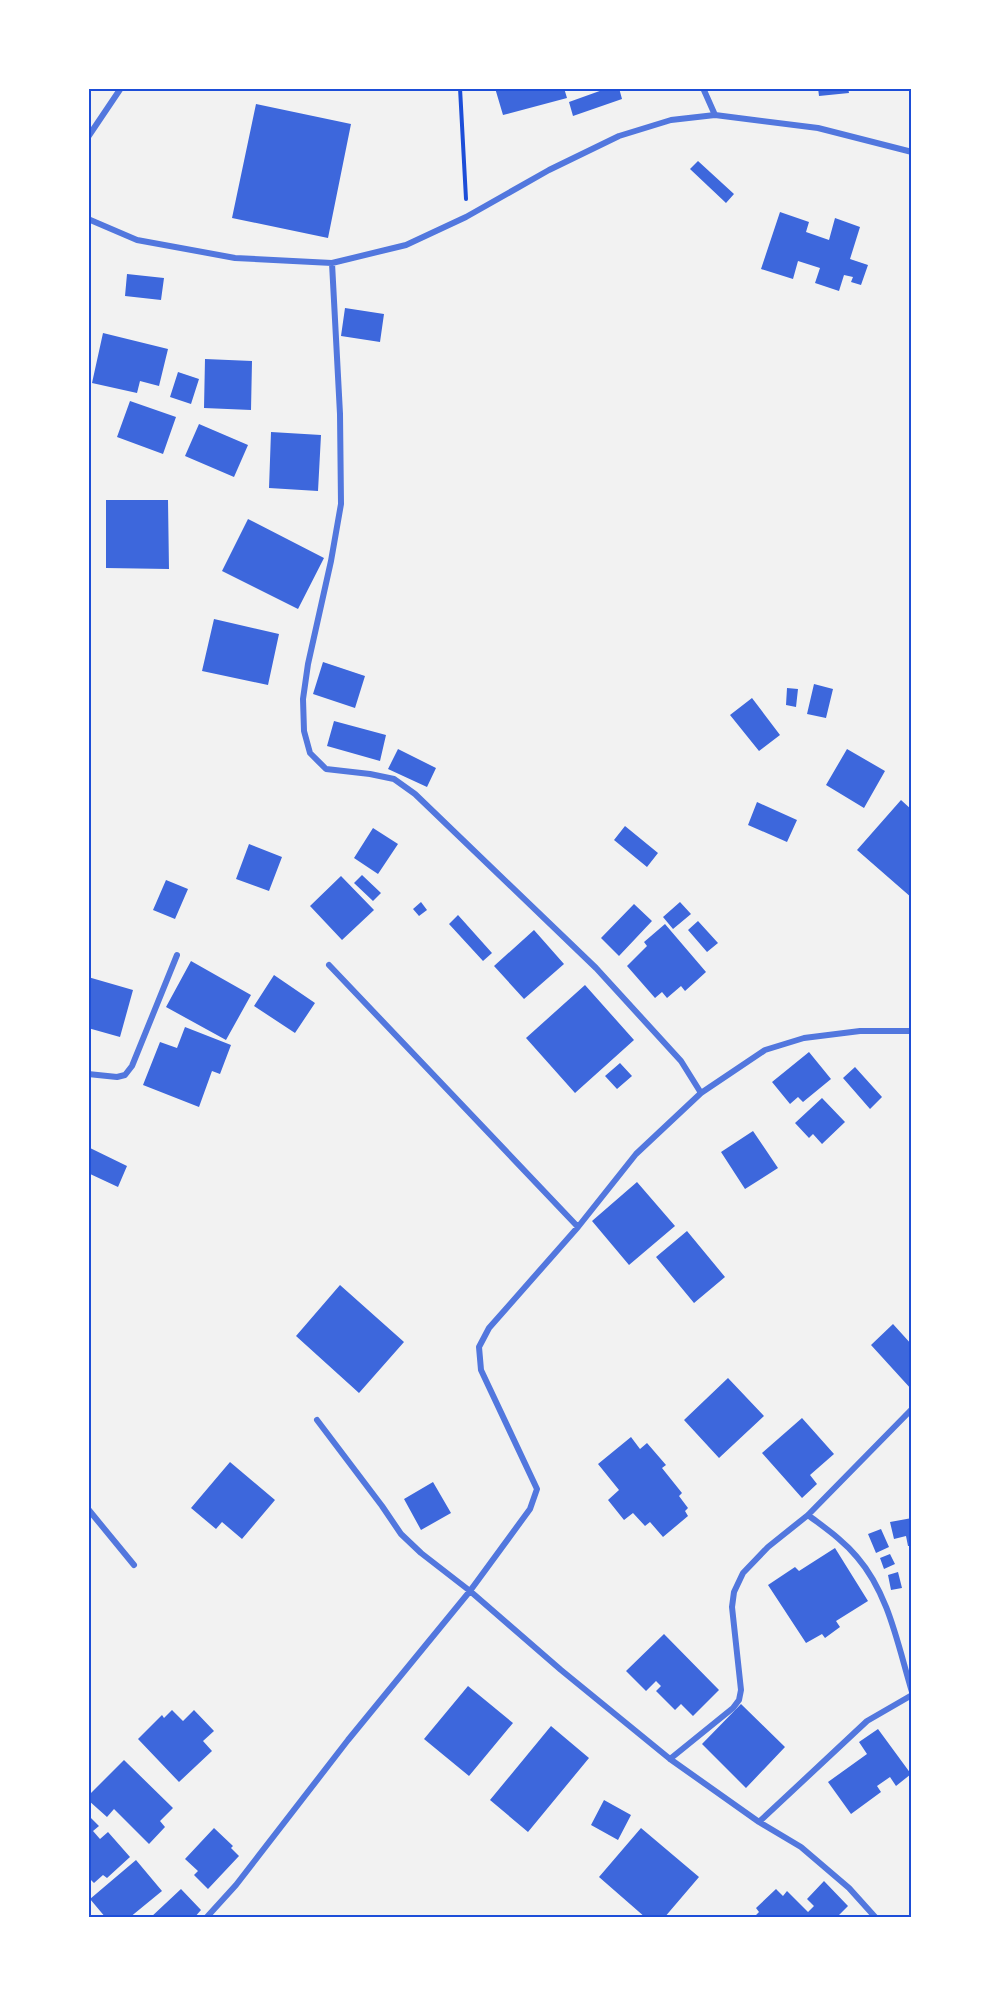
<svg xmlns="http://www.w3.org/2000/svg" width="1000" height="2006" font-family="'DM Sans',sans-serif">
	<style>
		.building { fill: #3d67dc }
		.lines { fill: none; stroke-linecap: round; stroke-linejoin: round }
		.path { stroke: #1d4ed8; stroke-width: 4 }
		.minor { stroke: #5277de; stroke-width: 6 }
		.neatline { fill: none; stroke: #1d4ed8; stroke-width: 2 }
	</style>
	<rect width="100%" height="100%" fill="#f2f2f2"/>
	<path class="building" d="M 495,88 L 564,88 L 567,98 L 503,115 Z
		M 608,88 L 619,88 L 622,99 L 573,116 L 569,102 Z
		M 818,88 L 848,88 L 849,93 L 819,96 Z
		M 256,104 L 351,124 L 328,238 L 232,218 Z
		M 698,161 L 734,194 L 726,203 L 690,169 Z
		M 780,212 L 809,222 L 806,232 L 829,240 L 835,218 L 860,227 L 850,259 L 868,265 L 861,285 L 851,282 L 853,277 L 844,275 L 839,291 L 815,283 L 820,268 L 798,261 L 793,279 L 761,269 Z
		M 127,274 L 164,278 L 161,300 L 125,296 Z
		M 345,308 L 384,314 L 380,342 L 341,336 Z
		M 103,333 L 168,349 L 159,386 L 140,381 L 137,393 L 92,383 Z
		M 205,359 L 252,361 L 251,410 L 204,408 Z
		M 178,372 L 199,379 L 191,404 L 170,397 Z
		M 130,401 L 176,417 L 163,454 L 117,437 Z
		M 199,424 L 248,445 L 234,477 L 185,456 Z
		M 271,432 L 321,435 L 318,491 L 269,488 Z
		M 106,500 L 168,500 L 169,569 L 106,568 Z
		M 248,519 L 324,558 L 298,609 L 222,571 Z
		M 214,619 L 279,634 L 268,685 L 202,671 Z
		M 323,662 L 365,676 L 355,708 L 313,694 Z
		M 814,684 L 833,689 L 826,718 L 807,714 Z
		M 787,688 L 798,689 L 796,707 L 786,705 Z
		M 752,698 L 780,735 L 759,751 L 730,715 Z
		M 334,721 L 386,735 L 380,761 L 327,746 Z
		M 398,749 L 436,768 L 427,787 L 388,769 Z
		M 847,749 L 885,771 L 864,808 L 826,785 Z
		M 901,800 L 912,810 L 912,898 L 857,850 Z
		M 757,802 L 797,820 L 787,842 L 748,825 Z
		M 625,826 L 658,853 L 647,867 L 614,840 Z
		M 373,828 L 398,844 L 378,874 L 354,858 Z
		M 249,844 L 282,857 L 269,891 L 236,879 Z
		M 362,875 L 381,893 L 373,901 L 354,883 Z
		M 341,876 L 374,910 L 342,940 L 310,906 Z
		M 166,880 L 188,889 L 175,919 L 153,910 Z
		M 421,902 L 427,910 L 419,916 L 413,909 Z
		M 680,902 L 691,914 L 673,929 L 663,917 Z
		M 634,904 L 652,921 L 619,956 L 601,938 Z
		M 458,915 L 492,953 L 483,961 L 449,924 Z
		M 698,921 L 718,943 L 707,952 L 688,930 Z
		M 665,924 L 706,972 L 685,991 L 681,986 L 667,998 L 662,992 L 655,998 L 627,966 L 647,946 L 644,942 Z
		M 534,930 L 564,964 L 524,999 L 494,966 Z
		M 191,961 L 251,995 L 226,1040 L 166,1007 Z
		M 274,975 L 315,1003 L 295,1033 L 254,1006 Z
		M 88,977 L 133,990 L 120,1037 L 88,1028 Z
		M 585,985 L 634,1040 L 575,1093 L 526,1038 Z
		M 185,1027 L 231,1045 L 220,1074 L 212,1071 L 199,1107 L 143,1085 L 160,1042 L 177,1048 Z
		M 809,1052 L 831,1079 L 803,1102 L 798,1097 L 790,1104 L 772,1082 Z
		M 620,1063 L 632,1076 L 617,1089 L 605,1076 Z
		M 855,1067 L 882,1097 L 870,1109 L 843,1078 Z
		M 822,1098 L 845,1122 L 822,1144 L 813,1134 L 809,1138 L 795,1123 Z
		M 753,1131 L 778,1168 L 745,1189 L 721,1152 Z
		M 88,1147 L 127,1166 L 118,1187 L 88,1173 Z
		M 637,1182 L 675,1226 L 629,1265 L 592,1221 Z
		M 687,1231 L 725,1277 L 694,1303 L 656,1257 Z
		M 340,1285 L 404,1342 L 359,1393 L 296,1336 Z
		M 893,1324 L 912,1345 L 912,1390 L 871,1345 Z
		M 728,1378 L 764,1416 L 719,1458 L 684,1420 Z
		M 802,1418 L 834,1454 L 810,1475 L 817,1484 L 802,1498 L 762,1453 Z
		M 631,1437 L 640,1449 L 647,1443 L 666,1465 L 662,1468 L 682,1493 L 679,1496 L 688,1508 L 685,1511 L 688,1516 L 663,1537 L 650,1522 L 645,1526 L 633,1513 L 624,1520 L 608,1500 L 619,1490 L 598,1464 Z
		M 230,1462 L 275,1500 L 242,1539 L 222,1522 L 216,1529 L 191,1508 Z
		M 433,1482 L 451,1513 L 421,1530 L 404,1499 Z
		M 912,1518 L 912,1546 L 908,1546 L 906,1536 L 894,1539 L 890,1522 Z
		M 881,1529 L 889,1547 L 876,1553 L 868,1534 Z
		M 835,1548 L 868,1601 L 836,1621 L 840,1627 L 825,1638 L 822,1634 L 806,1643 L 768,1585 L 795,1567 L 799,1571 Z
		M 890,1554 L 895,1564 L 884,1569 L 880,1558 Z
		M 898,1572 L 902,1588 L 891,1590 L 888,1575 Z
		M 664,1634 L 719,1690 L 693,1716 L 681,1704 L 675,1710 L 656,1691 L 661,1686 L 656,1681 L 646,1691 L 626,1671 Z
		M 468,1686 L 513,1723 L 469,1776 L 424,1739 Z
		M 741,1704 L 785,1747 L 746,1788 L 702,1744 Z
		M 172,1710 L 183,1721 L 194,1710 L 214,1731 L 203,1741 L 212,1751 L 179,1782 L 138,1739 L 162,1715 L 164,1718 Z
		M 551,1726 L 589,1758 L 528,1832 L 490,1800 Z
		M 878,1729 L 911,1774 L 896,1786 L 890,1777 L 877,1786 L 881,1792 L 851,1814 L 828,1782 L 867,1754 L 859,1742 Z
		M 124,1760 L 173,1808 L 160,1821 L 165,1827 L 149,1844 L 114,1809 L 107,1817 L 88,1800 L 88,1796 Z
		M 604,1800 L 631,1815 L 618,1840 L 591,1825 Z
		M 88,1815 L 99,1826 L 93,1831 L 100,1839 L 108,1832 L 130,1857 L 107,1878 L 103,1875 L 94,1883 L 88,1877 Z
		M 214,1828 L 233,1846 L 231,1848 L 239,1856 L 208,1889 L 194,1875 L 198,1871 L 185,1859 Z
		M 641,1828 L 699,1877 L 664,1918 L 646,1918 L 599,1877 Z
		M 136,1860 L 162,1891 L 129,1918 L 106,1918 L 90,1899 Z
		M 824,1881 L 848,1906 L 836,1918 L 753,1918 L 759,1912 L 756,1908 L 776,1889 L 783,1896 L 787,1891 L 808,1912 L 814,1906 L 807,1899 Z
		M 181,1889 L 201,1910 L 194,1918 L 150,1918 Z"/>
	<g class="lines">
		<path class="path" d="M 460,88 L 466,199"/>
		<path class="minor" d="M 703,88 L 715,115
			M 88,137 L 121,88
			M 88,219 L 137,240 L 235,258 L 332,263 L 406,245 L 466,217 L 549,170 L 619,136 L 671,120 L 715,115 L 818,128 L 912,152
			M 332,263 L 340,414 L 341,504 L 331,561 L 308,664 L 303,699 L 304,731 L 310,753 L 326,769 L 370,774 L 394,779 L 415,794 L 596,968 L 681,1061 L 701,1093
			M 329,965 L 578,1227
			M 88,1074 L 117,1077 L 125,1075 L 132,1066 L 177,955
			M 317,1420 L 382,1506 L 401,1534 L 421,1553 L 470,1591 L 561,1670 L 670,1759 L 759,1822 L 801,1847 L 849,1888 L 876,1918
			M 88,1509 L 134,1565
			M 808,1515 C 825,1528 843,1540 857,1557 C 889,1594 898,1646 912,1692
			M 670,1759 L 733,1708 L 739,1700 L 741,1690 L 732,1607 L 734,1592 L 743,1573 L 768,1547 L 808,1515 L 912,1409
			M 759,1822 L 867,1721 L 912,1695
			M 88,1916 L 90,1918
			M 206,1918 L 236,1885 L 348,1740 L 470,1591 L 530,1509 L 537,1489 L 481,1370 L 479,1347 L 489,1328 L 578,1227 L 636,1154 L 701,1093 L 765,1050 L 804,1038 L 860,1031 L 912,1031"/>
	</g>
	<rect width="1000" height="2006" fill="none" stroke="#ffffff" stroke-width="180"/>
	<rect x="90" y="90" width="820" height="1826" class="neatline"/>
</svg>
